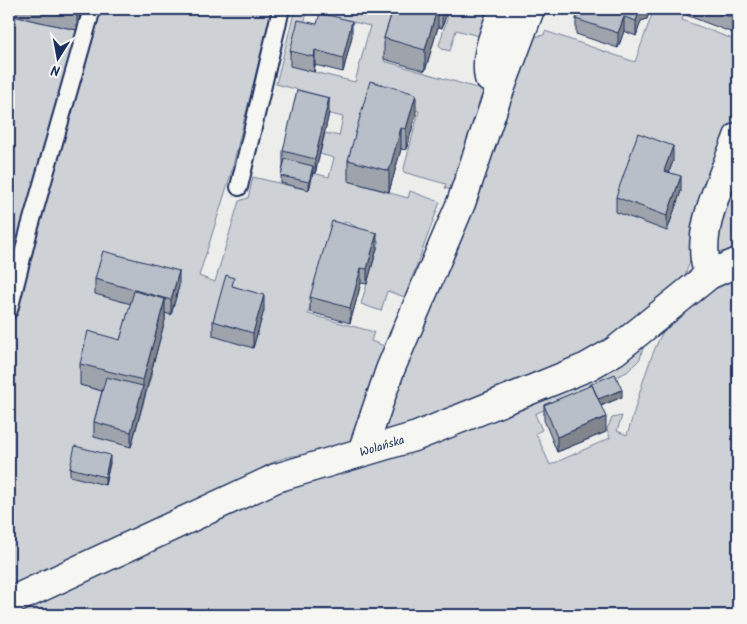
<svg xmlns="http://www.w3.org/2000/svg" width="747" height="624" font-family="Kalam,sans-serif">
	<style>
		.green { fill: #ced2d7; stroke: #74809a; fill-rule: evenodd }
		.lines { fill: none; stroke-linecap: round; stroke-linejoin: round }
		.service-casing { stroke: #1b2f5e; stroke-width: 20 }
		.minor-casing { stroke: #1b2f5e; stroke-width: 31 }
		.service { stroke: #f6f6f2; stroke-width: 16 }
		.minor { stroke: #f6f6f2; stroke-width: 28 }
		.wall { fill: #9fa4ac; stroke: #1b2f5e }
		.shaded-wall { fill: #82868c; stroke: #1b2f5e }
		.building { fill: #b9bfc8; stroke: #1b2f5e }
		.labels { text-anchor: middle; stroke-width: 4; stroke-linejoin: round; paint-order: stroke }
		.street-label { font-size: 12px; fill: #1b2f5e; stroke: #f6f6f2 }
	</style>
	<rect width="100%" height="100%" fill="#edeeec"/>
	<filter id="ink" filterUnits="userSpaceOnUse"><feTurbulence type="fractalNoise" baseFrequency=".02" numOctaves="2"/><feDisplacementMap in="SourceGraphic" scale="10" xChannelSelector="R" yChannelSelector="G"/><feConvolveMatrix kernelMatrix="1 2 1 2 8 2 1 2 1" color-interpolation-filters="sRGB"/></filter>
	<g filter="url(#ink)">
		<path class="green" d="M 9,9 L 14,9 L 13,16 L 76,30 L 81,9 L 272,9 L 230,177 L 199,276 L 215,282 L 239,201 L 248,198 L 253,177 L 308,190 L 313,173 L 329,177 L 334,158 L 320,154 L 325,133 L 339,136 L 343,117 L 327,113 L 330,98 L 276,84 L 295,9 L 308,9 L 301,35 L 314,72 L 355,82 L 370,26 L 333,17 L 335,9 L 399,9 L 384,61 L 487,91 L 458,192 L 445,188 L 446,184 L 403,172 L 419,111 L 400,104 L 348,181 L 408,198 L 410,191 L 440,202 L 405,297 L 387,291 L 381,311 L 361,304 L 379,242 L 365,239 L 360,229 L 347,222 L 335,225 L 331,230 L 308,314 L 374,332 L 371,341 L 387,347 L 352,442 C 333,456 307,452 284,458 C 268,463 256,471 244,482 L 9,594 ZM 120,361 L 152,373 L 131,447 L 106,392 L 80,385 Z
			M 450,9 L 498,9 L 486,38 L 456,30 L 450,51 L 442,49 L 439,45 Z
			M 654,9 L 686,9 L 682,20 L 738,41 L 738,123 L 682,284 L 604,348 L 380,438 L 380,421 L 528,38 L 544,35 L 545,31 L 635,62 Z
			M 738,152 L 738,250 L 719,252 L 712,248 Z
			M 738,273 L 738,615 L 9,615 L 231,509 L 646,337 L 640,359 L 627,372 L 535,414 L 542,430 L 536,433 L 550,465 L 610,438 L 607,429 L 612,418 L 622,416 L 617,431 L 627,435 C 638,401 649,351 669,322 C 680,307 721,281 738,273 Z"/>
		<g class="lines">
			<defs>
				<path id="service" d="M 239,187 L 281,9
					M 9,310 L 29,230 L 92,9"/>
				<path id="minor" d="M 501,84 L 489,78 C 484,54 496,31 503,9
					M 709,275 C 692,234 724,176 738,137
					M 362,452 L 390,370 L 461,203 L 496,100 L 530,9
					M 9,602 L 276,478 L 417,436 L 587,367 L 615,351 L 709,275 L 738,262"/>
			</defs>
			<use href="#service" class="service-casing"/>
			<use href="#minor" class="minor-casing"/>
			<use href="#service" class="service"/>
			<use href="#minor" class="minor"/>
		</g>
		<path class="wall" d="M 13,9 L 81,9 L 77,30 L 13,16 Z
			M 393,9 L 448,9 L 442,28 L 438,27 L 425,71 L 384,59 L 384,38 Z
			M 580,9 L 650,9 L 647,19 L 641,21 L 636,36 L 624,31 L 618,48 L 576,34 L 576,19 Z
			M 686,9 L 738,9 L 738,35 L 686,15 Z
			M 352,36 L 343,72 L 315,65 L 314,72 L 290,66 L 290,51 Z
			M 329,113 L 315,174 L 313,173 L 309,190 L 281,183 L 281,176 L 283,166 L 283,151 Z
			M 416,115 L 406,150 L 401,149 L 389,192 L 348,181 L 348,160 Z
			M 673,161 L 669,172 L 681,191 L 667,231 L 616,212 L 616,197 Z
			M 377,248 L 367,284 L 361,283 L 350,323 L 310,312 L 310,297 Z
			M 95,279 L 179,286 L 171,315 L 165,313 L 165,320 L 131,447 L 94,437 L 94,422 L 102,391 L 80,385 L 80,364 L 120,340 L 131,304 L 95,294 Z
			M 234,286 L 264,310 L 253,348 L 213,336 L 213,321 Z
			M 589,385 L 622,397 L 601,406 L 606,432 L 557,452 L 544,420 L 544,405 L 589,387 Z
			M 110,463 L 105,485 L 70,476 L 70,468 Z"/>
		<path class="shaded-wall" d="M 78,9 L 81,9 L 77,30 L 77,15 Z
			M 437,9 L 438,9 L 438,27 L 425,71 L 425,50 Z
			M 442,9 L 448,9 L 442,28 Z
			M 640,9 L 650,9 L 647,19 L 641,21 L 636,36 L 636,21 Z
			M 624,17 L 624,31 L 618,48 L 618,33 Z
			M 352,21 L 352,36 L 343,72 L 343,58 Z
			M 315,50 L 315,65 L 314,72 L 314,57 Z
			M 416,94 L 416,115 L 406,150 L 406,129 Z
			M 329,98 L 329,113 L 315,174 L 315,159 Z
			M 401,128 L 401,149 L 389,192 L 389,171 Z
			M 673,146 L 673,161 L 664,186 L 664,171 Z
			M 313,166 L 313,173 L 309,190 L 309,182 Z
			M 681,176 L 681,191 L 667,231 L 667,216 Z
			M 377,233 L 377,248 L 367,284 L 367,269 Z
			M 361,268 L 361,283 L 350,323 L 350,308 Z
			M 179,271 L 179,286 L 171,315 L 171,300 Z
			M 264,295 L 264,310 L 253,348 L 253,333 Z
			M 165,299 L 165,320 L 131,447 L 131,432 L 143,386 L 143,380 Z
			M 622,390 L 622,397 L 595,408 L 595,400 Z
			M 606,417 L 606,432 L 557,452 L 557,437 Z
			M 110,455 L 110,463 L 105,485 L 105,477 Z"/>
		<path class="building" d="M 47,9 L 78,9 L 77,15 Z
			M 393,9 L 437,9 L 425,50 L 384,38 Z
			M 580,9 L 640,9 L 636,21 L 624,17 L 618,33 L 576,19 Z
			M 709,9 L 738,9 L 738,20 Z
			M 320,13 L 352,21 L 343,58 L 315,50 L 314,57 L 290,51 L 298,20 L 317,24 Z
			M 370,81 L 416,94 L 406,129 L 401,128 L 389,171 L 348,160 Z
			M 297,90 L 329,98 L 315,159 L 283,151 Z
			M 638,133 L 673,146 L 664,171 L 681,176 L 667,216 L 616,197 Z
			M 285,159 L 313,166 L 309,182 L 281,176 Z
			M 332,221 L 377,233 L 367,269 L 361,268 L 350,308 L 310,297 Z
			M 103,251 L 179,271 L 171,300 L 95,279 Z
			M 226,275 L 234,278 L 232,286 L 264,295 L 253,333 L 213,321 Z
			M 134,291 L 165,299 L 143,380 L 80,364 L 88,331 L 120,340 Z
			M 615,374 L 622,390 L 598,399 L 592,385 L 589,386 L 589,385 Z
			M 106,377 L 143,386 L 131,432 L 94,422 Z
			M 592,385 L 606,417 L 557,437 L 544,405 Z
			M 75,446 L 110,455 L 105,477 L 70,468 Z"/>
	</g>
	<g class="labels">
		<g class="street-label">
			<text transform="translate(382 446) rotate(-17)" y="4">Wolańska</text>
		</g>
	</g>
	<rect width="747" height="624" fill="none" stroke="#f6f6f2" stroke-width="30"/>
	<rect x="15" y="15" width="717" height="594" fill="none" stroke="#1b2f5e" stroke-width="2" filter="url(#ink)"/>
	<g transform="translate(58 58) rotate(191)" stroke="#f6f6f2" stroke-width="4" paint-order="stroke">
	<path d="M0-4L9 19L0 12L-9 19Z" fill="#1b2f5e"/>
	<text y="-8" font-size="14" font-weight="bold" text-anchor="middle" fill="#1b2f5e">N</text>
	</g>
</svg>
